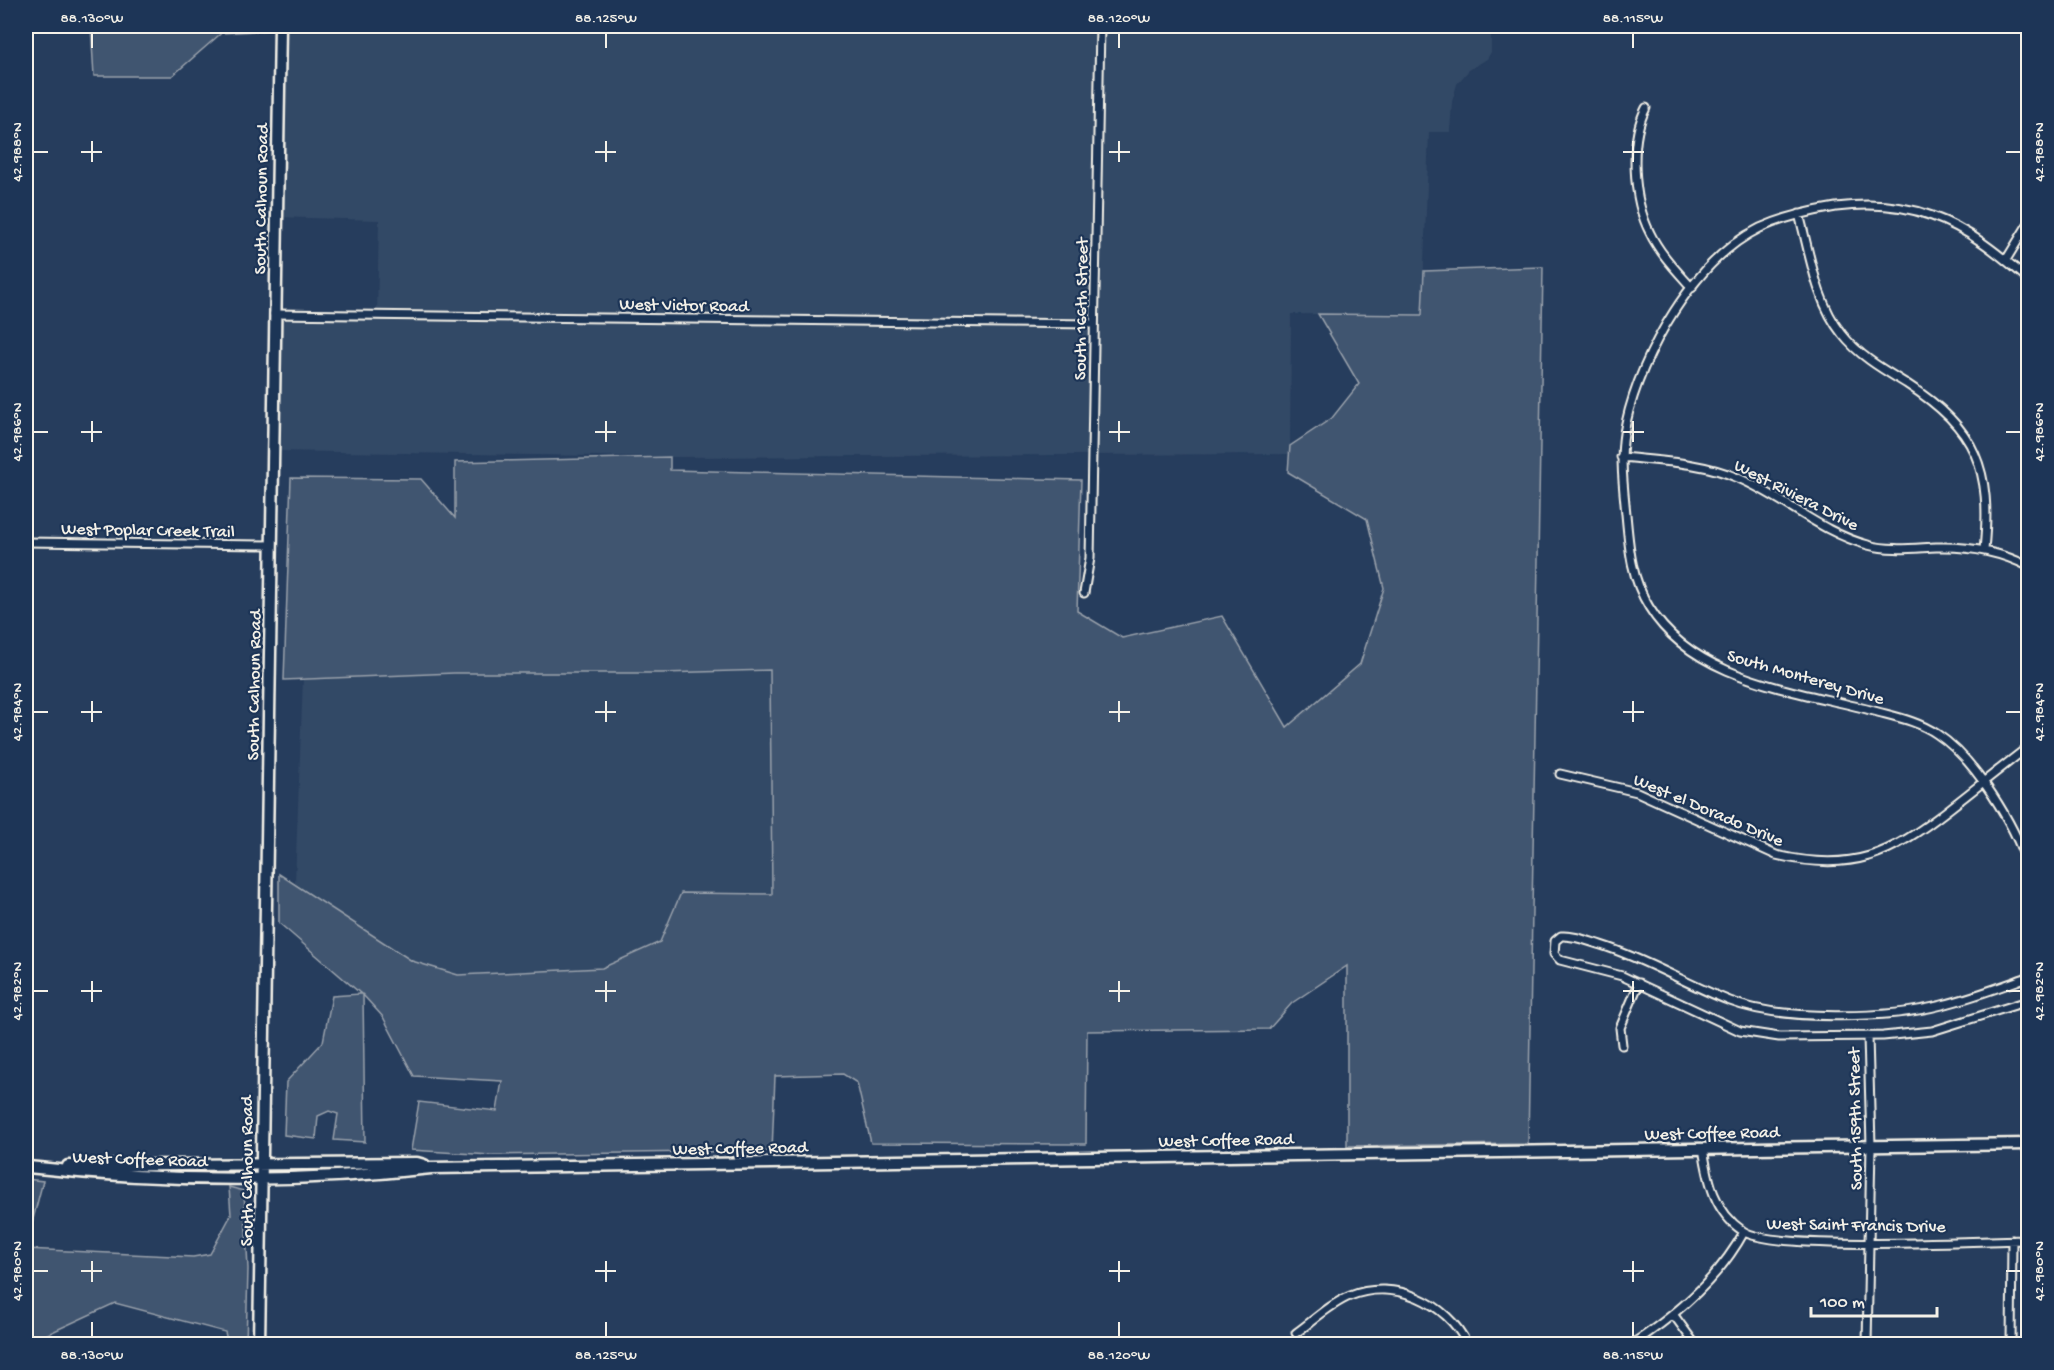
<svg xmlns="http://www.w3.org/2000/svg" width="2054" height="1370" font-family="'Gochi Hand',sans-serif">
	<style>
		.built { fill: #334966 }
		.green { fill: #40546f; stroke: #9aa2ac; stroke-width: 1.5 }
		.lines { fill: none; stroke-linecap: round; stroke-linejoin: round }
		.street-casing { stroke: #f4f1e8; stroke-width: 11 }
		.secondary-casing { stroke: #f4f1e8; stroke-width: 15 }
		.street { stroke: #1d3557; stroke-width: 7 }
		.secondary { stroke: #1d3557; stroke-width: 10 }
		.ticks { fill: none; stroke: #f4f1e8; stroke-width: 2 }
		.labels { text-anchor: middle; stroke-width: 4.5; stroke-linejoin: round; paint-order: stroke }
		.street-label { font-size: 18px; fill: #f4f1e8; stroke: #1d3557 }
		.neatline { fill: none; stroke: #f4f1e8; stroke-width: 2 }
		.ticks-label { font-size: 15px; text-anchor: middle; fill: #f4f1e8 }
	</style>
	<rect width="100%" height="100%" fill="#263d5d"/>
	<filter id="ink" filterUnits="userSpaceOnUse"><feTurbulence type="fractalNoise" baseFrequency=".0167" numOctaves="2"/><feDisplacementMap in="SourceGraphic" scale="12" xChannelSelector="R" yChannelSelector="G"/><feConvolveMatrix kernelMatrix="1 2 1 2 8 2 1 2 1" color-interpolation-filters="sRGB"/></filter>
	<g filter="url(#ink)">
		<path class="built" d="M 280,26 L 1491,26 L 1491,52 L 1487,59 L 1469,70 L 1457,84 L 1452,102 L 1450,132 L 1429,132 L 1422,315 L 1291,314 L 1290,454 L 670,457 L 273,451 L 274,314 L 377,316 L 379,220 L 275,217 Z
			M 770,670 L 772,894 L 681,893 L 660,942 L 602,968 L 458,975 L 412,961 L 295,883 L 303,679 L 454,673 L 661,673 Z"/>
		<path class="green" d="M 91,26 L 270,26 L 270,30 L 224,33 L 226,29 L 172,76 L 94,76 Z
			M 1543,267 L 1528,1144 L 1347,1146 L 1347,966 L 1292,1003 L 1269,1029 L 1087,1031 L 1086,1144 L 871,1143 L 857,1083 L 843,1074 L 775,1076 L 772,1151 L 491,1155 L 411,1150 L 419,1102 L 497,1111 L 502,1081 L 414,1076 L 383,1017 L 363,995 L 365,1142 L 334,1140 L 338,1114 L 329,1111 L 318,1116 L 316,1139 L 284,1135 L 286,1082 L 323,1042 L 332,996 L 361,994 L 279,923 L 279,874 L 412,961 L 458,975 L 602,968 L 660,942 L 681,893 L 772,894 L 770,670 L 661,673 L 454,673 L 284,680 L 291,478 L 421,479 L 455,518 L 455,462 L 670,457 L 670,470 L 1081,480 L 1077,611 L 1122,638 L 1222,616 L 1287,727 L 1360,664 L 1384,588 L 1367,519 L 1288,472 L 1290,446 L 1332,418 L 1359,384 L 1318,314 L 1422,315 L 1424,271 Z
			M 26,1179 L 43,1181 L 26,1246 Z
			M 229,1187 L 244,1191 L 248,1269 L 246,1344 L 228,1344 L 225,1332 L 115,1303 L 26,1344 L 26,1249 L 193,1257 L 210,1254 L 231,1215 Z"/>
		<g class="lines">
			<defs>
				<path id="street" d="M 1646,108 C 1629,141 1633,200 1650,233 C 1660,254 1677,271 1692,288
					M 1799,214 C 1810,254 1816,302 1842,334 C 1859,356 1884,370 1907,384 C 1977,429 1992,470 1984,550
					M 2006,260 L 2028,224
					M 2028,279 C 1999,254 1969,229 1932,216 C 1901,204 1869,203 1836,207 C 1811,211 1784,217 1760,228 C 1694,260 1641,354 1626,423 C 1619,453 1623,483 1626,514 C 1629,547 1631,578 1649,607 C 1694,681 1797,690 1874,711 C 1896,717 1918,721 1937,734 C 1975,759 2015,825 2028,867
					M 274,314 L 1094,324
					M 1621,457 C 1660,461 1702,462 1738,478 C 1782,496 1821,533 1868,545 C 1890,551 1913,548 1936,547 C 1969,546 1999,551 2028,566
					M 26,542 L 271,545
					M 1084,593 L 1090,558 L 1100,26
					M 1560,774 L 1637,792 L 1776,855 C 1853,873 1890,855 1949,809 C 1976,788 2002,767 2028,747
					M 2028,977 C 2000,987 1971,998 1942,1005 C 1889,1019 1781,1021 1730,1001 C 1686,984 1646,959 1601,945 C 1588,941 1574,935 1561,936 L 1555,941 L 1554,954 L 1560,960 L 1622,976 L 1740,1031 L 1779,1037 L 1883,1036 L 1932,1031 L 2028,1001
					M 1622,1045 L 1620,1028 L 1639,983
					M 1703,1148 C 1708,1180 1714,1212 1743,1231 C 1774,1252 1980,1240 2028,1240
					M 1673,1314 L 1695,1344
					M 1296,1333 C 1313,1321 1330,1304 1350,1296 C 1394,1278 1447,1302 1467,1344
					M 1632,1344 C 1675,1316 1719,1278 1744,1232
					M 1867,1344 L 1871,1146 L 1868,1036
					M 2011,1344 L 2012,1240"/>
				<path id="secondary" d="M 68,1166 L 417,1163 L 424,1165
					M 28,1167 C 162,1182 298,1183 431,1168 L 2028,1144
					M 259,1344 L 280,26"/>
			</defs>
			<use href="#street" class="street-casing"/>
			<use href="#secondary" class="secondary-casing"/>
			<use href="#street" class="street"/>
			<use href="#secondary" class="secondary"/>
		</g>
	</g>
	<path class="ticks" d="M 92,33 L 92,48M 606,33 L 606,48M 1119,33 L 1119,48M 1633,33 L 1633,48M 92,141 L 92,162M 606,141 L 606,162M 1119,141 L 1119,162M 1633,141 L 1633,162M 33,152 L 48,152M 81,152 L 102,152M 595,152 L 616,152M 1109,152 L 1130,152M 1623,152 L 1644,152M 2006,152 L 2021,152M 92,421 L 92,442M 606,421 L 606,442M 1119,421 L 1119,442M 1633,421 L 1633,442M 33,432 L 48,432M 81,432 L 102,432M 595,432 L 616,432M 1109,432 L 1130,432M 1623,432 L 1644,432M 2006,432 L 2021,432M 92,701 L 92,722M 606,701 L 606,722M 1119,701 L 1119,722M 1633,701 L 1633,722M 33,712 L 48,712M 81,712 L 102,712M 595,712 L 616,712M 1109,712 L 1130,712M 1623,712 L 1644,712M 2006,712 L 2021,712M 92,981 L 92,1002M 606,981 L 606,1002M 1119,981 L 1119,1002M 1633,981 L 1633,1002M 33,991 L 48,991M 81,991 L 102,991M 595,991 L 616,991M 1109,991 L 1130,991M 1623,991 L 1644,991M 2006,991 L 2021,991M 92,1261 L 92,1282M 606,1261 L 606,1282M 1119,1261 L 1119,1282M 1633,1261 L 1633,1282M 33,1271 L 48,1271M 81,1271 L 102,1271M 595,1271 L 616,1271M 1109,1271 L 1130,1271M 1623,1271 L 1644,1271M 2006,1271 L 2021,1271M 92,1322 L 92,1337M 606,1322 L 606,1337M 1119,1322 L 1119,1337M 1633,1322 L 1633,1337"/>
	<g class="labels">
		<g class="street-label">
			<text transform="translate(260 199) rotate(-89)" y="6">South Calhoun Road</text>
			<text transform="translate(684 304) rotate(1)" y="6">West Victor Road</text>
			<text transform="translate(1080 309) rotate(-89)" y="6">South 166th Street</text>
			<text transform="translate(1797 494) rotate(27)" y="6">West Riviera Drive</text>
			<text transform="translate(148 529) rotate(1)" y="6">West Poplar Creek Trail</text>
			<text transform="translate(1806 676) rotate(16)" y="6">South Monterey Drive</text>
			<text transform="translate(253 685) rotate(-89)" y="6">South Calhoun Road</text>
			<text transform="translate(1709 809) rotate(23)" y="6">West el Dorado Drive</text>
			<text transform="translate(1854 1119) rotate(-91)" y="6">South 159th Street</text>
			<text transform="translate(1712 1132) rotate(-1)" y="6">West Coffee Road</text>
			<text transform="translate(1226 1139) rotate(-1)" y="6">West Coffee Road</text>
			<text transform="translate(740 1147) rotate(-1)" y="6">West Coffee Road</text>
			<text transform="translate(140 1158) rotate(2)" y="6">West Coffee Road</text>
			<text transform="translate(246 1171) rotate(-90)" y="6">South Calhoun Road</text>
			<text transform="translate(1856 1224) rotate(1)" y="6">West Saint Francis Drive</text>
		</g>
	</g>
	<rect width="2054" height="1370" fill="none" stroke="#1d3557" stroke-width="66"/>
	<path d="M1811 1307v9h126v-9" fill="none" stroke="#f4f1e8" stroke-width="3"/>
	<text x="1820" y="1307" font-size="18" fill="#f4f1e8" stroke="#1d3557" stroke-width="4.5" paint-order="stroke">100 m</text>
	<rect x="33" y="33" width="1988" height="1304" class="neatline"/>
	<g class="ticks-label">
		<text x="92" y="22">88.130°W</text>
		<text x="606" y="22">88.125°W</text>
		<text x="1119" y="22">88.120°W</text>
		<text x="1633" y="22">88.115°W</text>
		<text transform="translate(16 152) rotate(-90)" y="5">42.988°N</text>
		<text transform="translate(2038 152) rotate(-90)" y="5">42.988°N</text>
		<text transform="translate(16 432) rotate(-90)" y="5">42.986°N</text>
		<text transform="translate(2038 432) rotate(-90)" y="5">42.986°N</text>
		<text transform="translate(16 712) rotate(-90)" y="5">42.984°N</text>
		<text transform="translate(2038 712) rotate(-90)" y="5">42.984°N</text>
		<text transform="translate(16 991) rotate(-90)" y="5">42.982°N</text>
		<text transform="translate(2038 991) rotate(-90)" y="5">42.982°N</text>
		<text transform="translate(16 1271) rotate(-90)" y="5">42.980°N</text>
		<text transform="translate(2038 1271) rotate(-90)" y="5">42.980°N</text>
		<text x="92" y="1359">88.130°W</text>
		<text x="606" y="1359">88.125°W</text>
		<text x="1119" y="1359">88.120°W</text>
		<text x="1633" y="1359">88.115°W</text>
	</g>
</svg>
